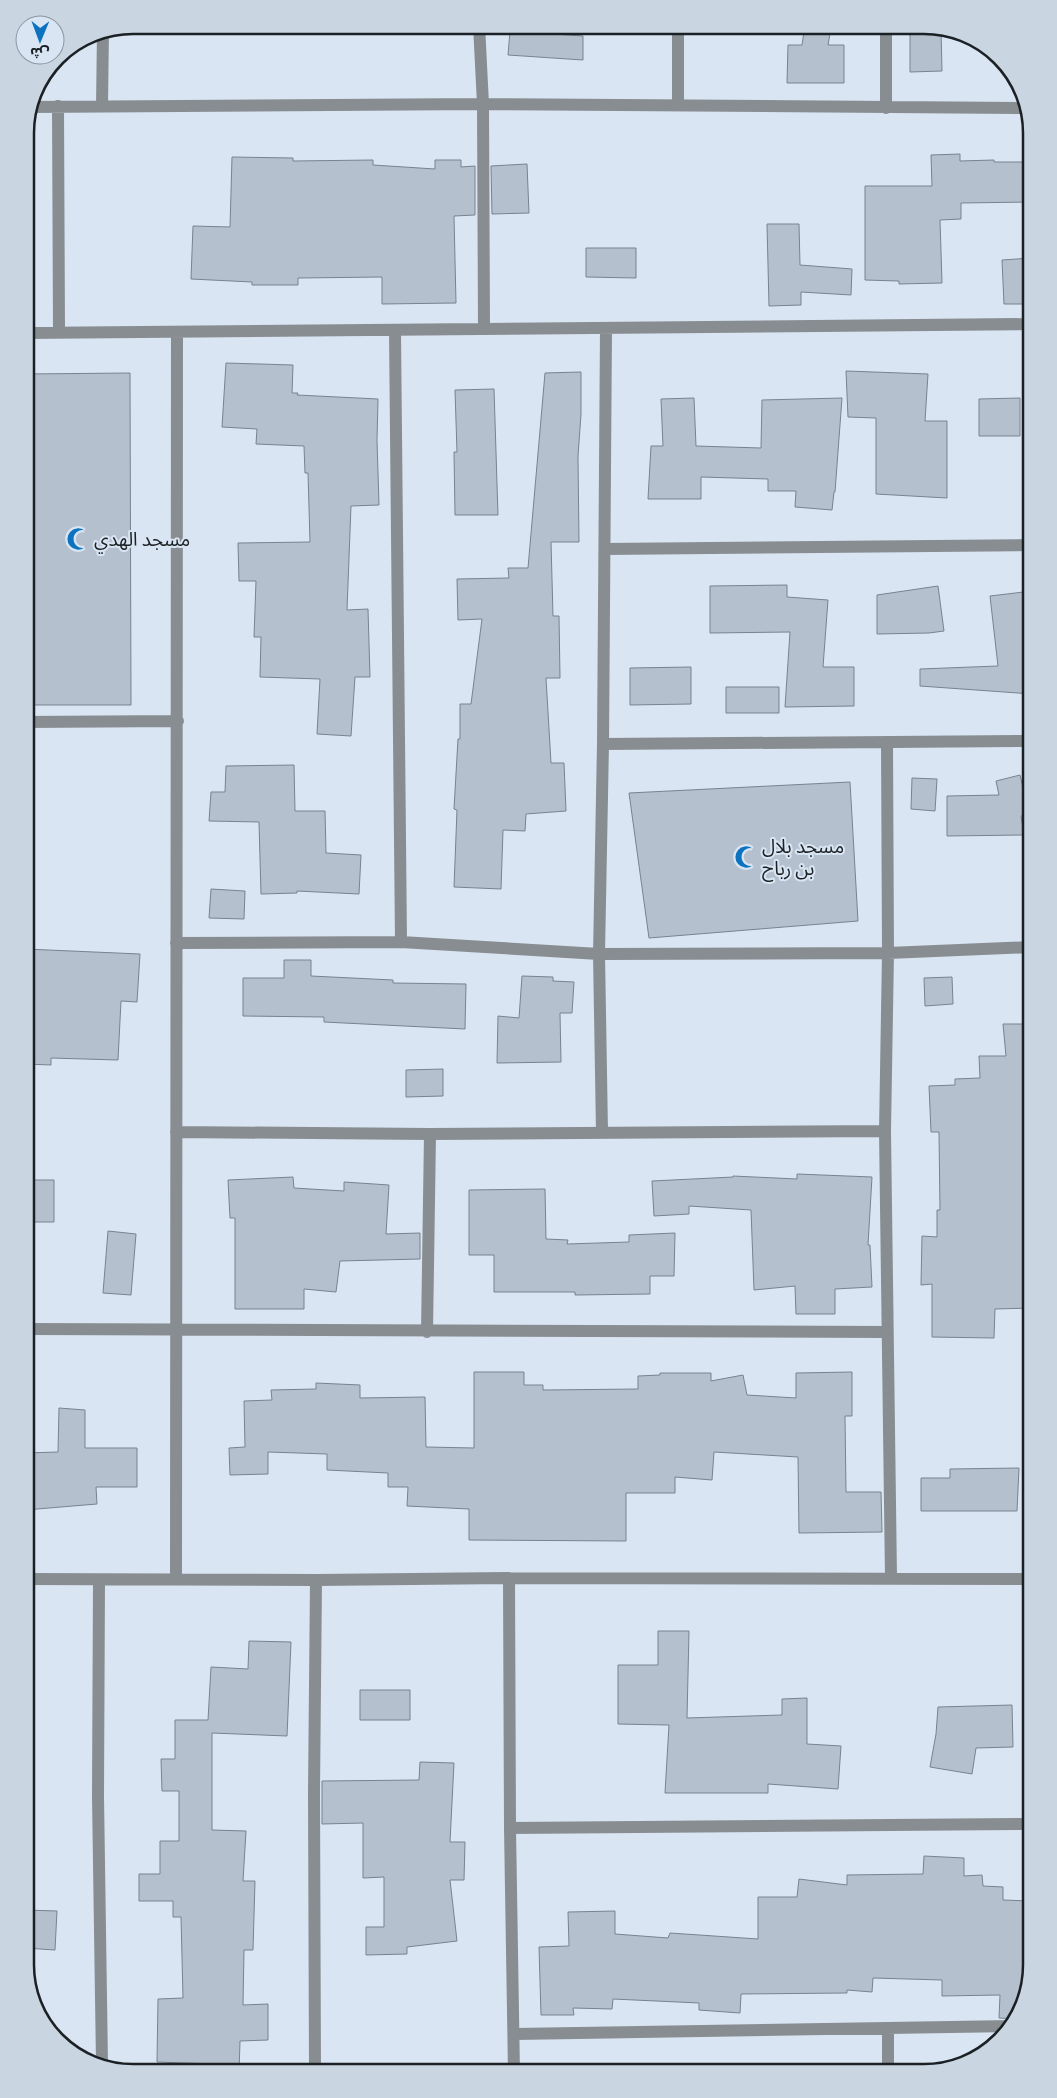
<svg xmlns="http://www.w3.org/2000/svg" width="1057" height="2098" font-family="Signika,'Noto Sans Arabic',sans-serif">
	<style>
		.building { fill: #b4c0cd; stroke: #78838f }
		.lines { fill: none; stroke-linecap: round; stroke-linejoin: round }
		.street { stroke: #888d92; stroke-width: 12 }
		.labels { text-anchor: middle; stroke-width: 4; stroke-linejoin: round; paint-order: stroke }
		.poi-label { font-size: 19px; fill: #1b2024; stroke: #d9e5f2; text-anchor: start }
		.rim { fill: none; stroke: #1b2024; stroke-width: 2.5 }
	</style>
	<rect width="100%" height="100%" fill="#d9e5f2"/>
	<path class="building" d="M 805,25 L 831,28 L 828,45 L 844,45 L 844,83 L 787,83 L 788,45 L 802,45 Z
		M 910,25 L 932,25 L 941,29 L 942,71 L 910,72 Z
		M 510,31 L 583,36 L 583,60 L 508,55 Z
		M 960,154 L 960,161 L 994,160 L 994,162 L 1032,162 L 1032,202 L 961,203 L 961,219 L 940,220 L 942,283 L 899,284 L 899,281 L 865,280 L 865,186 L 932,186 L 931,155 Z
		M 232,157 L 293,158 L 293,161 L 373,160 L 373,165 L 435,169 L 435,160 L 461,160 L 461,167 L 475,166 L 475,215 L 454,216 L 456,303 L 382,304 L 382,277 L 298,278 L 298,285 L 252,285 L 252,282 L 191,279 L 193,226 L 230,227 Z
		M 527,164 L 529,213 L 492,214 L 491,166 Z
		M 767,224 L 799,224 L 800,265 L 852,269 L 851,295 L 801,292 L 801,305 L 769,306 Z
		M 586,248 L 636,248 L 636,278 L 586,277 Z
		M 1032,258 L 1032,304 L 1004,304 L 1002,260 Z
		M 226,363 L 293,365 L 292,393 L 298,393 L 297,395 L 378,399 L 377,440 L 379,505 L 351,506 L 347,610 L 368,609 L 370,677 L 355,677 L 351,736 L 317,734 L 320,679 L 260,677 L 261,637 L 254,637 L 256,581 L 239,581 L 238,543 L 310,542 L 308,473 L 305,473 L 304,446 L 256,444 L 257,429 L 222,427 Z
		M 846,371 L 928,374 L 925,421 L 947,421 L 947,498 L 876,494 L 876,418 L 848,417 Z
		M 581,372 L 581,414 L 578,456 L 579,542 L 551,542 L 553,616 L 559,616 L 560,678 L 546,678 L 551,763 L 564,763 L 566,811 L 526,814 L 525,831 L 503,830 L 501,889 L 454,887 L 457,810 L 454,809 L 458,739 L 460,739 L 460,704 L 471,704 L 482,619 L 458,620 L 457,579 L 509,578 L 508,568 L 528,568 L 545,373 Z
		M 130,373 L 131,705 L 25,705 L 25,374 Z
		M 494,389 L 498,515 L 455,515 L 454,452 L 457,452 L 455,390 Z
		M 694,398 L 696,446 L 761,448 L 762,400 L 842,398 L 835,492 L 834,492 L 832,510 L 795,507 L 796,491 L 768,491 L 768,479 L 701,477 L 701,499 L 648,499 L 651,446 L 663,446 L 661,399 Z
		M 1020,398 L 1020,436 L 979,436 L 979,399 Z
		M 787,585 L 787,597 L 828,600 L 823,667 L 854,667 L 854,706 L 785,707 L 790,632 L 710,633 L 710,586 Z
		M 938,586 L 944,631 L 929,633 L 877,634 L 877,595 Z
		M 1032,591 L 1032,694 L 920,686 L 920,669 L 998,666 L 990,596 Z
		M 691,667 L 691,704 L 630,705 L 630,668 Z
		M 726,687 L 779,687 L 779,713 L 726,713 Z
		M 294,765 L 295,811 L 325,811 L 326,853 L 361,855 L 359,894 L 297,891 L 297,893 L 261,894 L 259,822 L 209,821 L 211,792 L 225,792 L 226,766 Z
		M 1020,775 L 1029,814 L 1021,816 L 1024,835 L 947,836 L 947,796 L 999,795 L 996,781 Z
		M 912,778 L 937,779 L 935,811 L 911,809 Z
		M 850,782 L 858,921 L 649,938 L 629,793 Z
		M 211,889 L 245,891 L 244,919 L 209,918 Z
		M 25,949 L 140,954 L 137,1002 L 121,1001 L 118,1060 L 51,1058 L 51,1065 L 25,1064 Z
		M 284,960 L 311,960 L 311,976 L 393,980 L 393,983 L 466,984 L 465,1029 L 324,1022 L 324,1017 L 243,1016 L 243,978 L 284,978 Z
		M 522,976 L 553,977 L 553,981 L 574,982 L 572,1013 L 560,1013 L 561,1062 L 497,1063 L 498,1016 L 519,1018 Z
		M 952,977 L 953,1004 L 925,1006 L 924,978 Z
		M 1003,1024 L 1032,1024 L 1032,1308 L 995,1309 L 994,1338 L 932,1337 L 932,1284 L 921,1285 L 922,1236 L 937,1237 L 937,1210 L 940,1210 L 939,1132 L 931,1132 L 929,1086 L 955,1085 L 955,1079 L 980,1078 L 979,1056 L 1006,1056 Z
		M 443,1069 L 443,1096 L 406,1097 L 406,1070 Z
		M 797,1174 L 872,1177 L 868,1245 L 870,1245 L 872,1287 L 835,1289 L 835,1314 L 796,1314 L 795,1286 L 754,1290 L 751,1210 L 689,1206 L 689,1214 L 654,1216 L 652,1181 L 733,1177 L 733,1176 L 797,1179 Z
		M 293,1177 L 294,1188 L 344,1191 L 344,1182 L 389,1185 L 386,1234 L 420,1233 L 420,1259 L 340,1261 L 336,1292 L 304,1289 L 304,1309 L 235,1309 L 235,1218 L 230,1218 L 228,1180 Z
		M 25,1180 L 54,1180 L 54,1222 L 25,1222 Z
		M 545,1189 L 546,1239 L 568,1240 L 567,1244 L 629,1242 L 629,1235 L 675,1233 L 674,1276 L 650,1276 L 650,1294 L 575,1295 L 575,1292 L 494,1292 L 494,1255 L 469,1255 L 469,1190 Z
		M 108,1231 L 136,1234 L 131,1295 L 103,1293 Z
		M 474,1372 L 524,1372 L 524,1385 L 543,1385 L 543,1390 L 638,1389 L 638,1376 L 660,1375 L 660,1373 L 711,1373 L 711,1381 L 743,1375 L 747,1395 L 796,1398 L 796,1373 L 852,1372 L 852,1416 L 845,1416 L 846,1492 L 881,1492 L 882,1532 L 799,1533 L 798,1457 L 714,1452 L 712,1480 L 675,1477 L 675,1493 L 626,1493 L 626,1541 L 469,1540 L 469,1509 L 407,1506 L 408,1487 L 388,1487 L 388,1473 L 327,1470 L 327,1454 L 268,1452 L 268,1474 L 230,1475 L 229,1448 L 245,1447 L 244,1401 L 272,1400 L 271,1390 L 316,1389 L 316,1383 L 360,1385 L 360,1398 L 425,1397 L 426,1447 L 474,1448 Z
		M 59,1408 L 85,1410 L 85,1448 L 137,1448 L 137,1487 L 96,1487 L 97,1504 L 25,1510 L 25,1453 L 58,1452 Z
		M 1019,1468 L 1017,1511 L 921,1511 L 921,1478 L 950,1478 L 950,1469 Z
		M 658,1631 L 689,1631 L 687,1718 L 782,1715 L 782,1699 L 807,1698 L 807,1744 L 841,1746 L 838,1789 L 768,1784 L 768,1793 L 665,1793 L 669,1725 L 618,1724 L 618,1665 L 658,1665 Z
		M 249,1641 L 291,1642 L 287,1736 L 212,1733 L 212,1830 L 246,1831 L 243,1881 L 255,1881 L 253,1950 L 244,1950 L 243,2005 L 268,2004 L 268,2040 L 240,2041 L 239,2073 L 214,2073 L 214,2064 L 157,2062 L 158,1999 L 183,1998 L 181,1917 L 173,1917 L 173,1901 L 139,1901 L 139,1874 L 160,1874 L 160,1841 L 179,1841 L 179,1791 L 162,1791 L 161,1759 L 175,1759 L 175,1720 L 208,1720 L 211,1667 L 248,1669 Z
		M 360,1690 L 410,1690 L 410,1720 L 360,1720 Z
		M 1012,1705 L 1013,1747 L 976,1748 L 972,1774 L 930,1767 L 936,1734 L 938,1707 Z
		M 420,1762 L 454,1763 L 450,1842 L 465,1842 L 464,1880 L 450,1880 L 457,1941 L 407,1947 L 407,1954 L 366,1955 L 366,1927 L 384,1927 L 384,1877 L 363,1878 L 363,1823 L 322,1824 L 322,1781 L 419,1780 Z
		M 924,1856 L 964,1858 L 964,1876 L 982,1875 L 983,1886 L 1003,1887 L 1003,1900 L 1030,1901 L 1028,1937 L 1032,1937 L 1032,1966 L 1016,2019 L 999,2018 L 1000,1995 L 942,1996 L 942,1980 L 873,1978 L 872,1992 L 847,1990 L 847,1993 L 741,1994 L 740,2013 L 699,2010 L 699,2003 L 613,1999 L 612,2009 L 573,2008 L 574,2015 L 541,2015 L 539,1947 L 569,1946 L 568,1912 L 615,1911 L 615,1934 L 668,1938 L 670,1933 L 758,1939 L 758,1897 L 797,1897 L 799,1879 L 847,1885 L 847,1875 L 923,1874 Z
		M 25,1910 L 57,1911 L 55,1950 L 25,1948 Z"/>
	<g class="lines">
		<path class="street" d="M 479,25 L 483,104 L 484,328
			M 886,25 L 886,108
			M 678,105 L 678,25
			M 58,106 L 59,332
			M 102,106 L 103,31
			M 30,107 L 483,104 L 1027,108
			M 395,331 L 401,942
			M 25,333 L 1032,324
			M 605,549 L 1032,545
			M 25,722 L 178,721
			M 887,742 L 888,953 L 885,1131 L 891,1578
			M 603,744 L 1032,741
			M 176,943 L 401,942 L 599,954 L 888,953 L 1032,947
			M 176,1132 L 430,1134 L 885,1131
			M 602,1132 L 599,954 L 603,744 L 606,328
			M 25,1329 L 887,1332
			M 427,1332 L 430,1134
			M 509,1578 L 510,1828 L 514,2073
			M 25,1579 L 316,1580 L 509,1578 L 1032,1579
			M 176,1579 L 177,332
			M 99,1580 L 98,1796 L 102,2064
			M 510,1828 L 1032,1824
			M 888,2028 L 888,2073
			M 515,2034 L 1013,2026
			M 315,2073 L 314,1792 L 316,1580"/>
	</g>
	<defs>
		<symbol id="mosque-bare" viewBox="-9 -9 18 18"><path d="M3.5-4.9A6 6 0 1 0 3.5 4.9A5 5 0 1 1 3.5-4.9Z" fill="#0d73bf" stroke="#d9e5f2" stroke-width="2.5" paint-order="stroke"/></symbol>
	</defs>
	<g fill-rule="evenodd">
		<use href="#mosque-bare" x="62" y="523" width="32" height="32"/>
		<use href="#mosque-bare" x="730" y="841" width="32" height="32"/>
	</g>
	<g class="labels">
		<g class="poi-label">
			<text x="94" y="546">مسجد الهدي</text>
			<text x="762" y="853">مسجد بلال<tspan x="762" dy="22">بن رباح</tspan></text>
		</g>
	</g>
	<path d="M0 0H1057V2098H0ZM133 34H924A99 99 0 0 1 1023 133V1965A99 99 0 0 1 924 2064H133A99 99 0 0 1 34 1965V133A99 99 0 0 1 133 34Z" fill="#cad5e2" fill-rule="evenodd"/>
	<path class="rim" d="M133 34H924A99 99 0 0 1 1023 133V1965A99 99 0 0 1 924 2064H133A99 99 0 0 1 34 1965V133A99 99 0 0 1 133 34Z"/>
	<g transform="translate(40 40) rotate(181)"><circle r="24" fill="#d9e5f2" stroke="#8d96a0"/>
	<path d="M0-4L9 19L0 12L-9 19Z" fill="#0d73bf"/>
	<text y="-8" font-size="14" font-weight="bold" text-anchor="middle" fill="#1b2024">ش</text>
	</g>
</svg>
